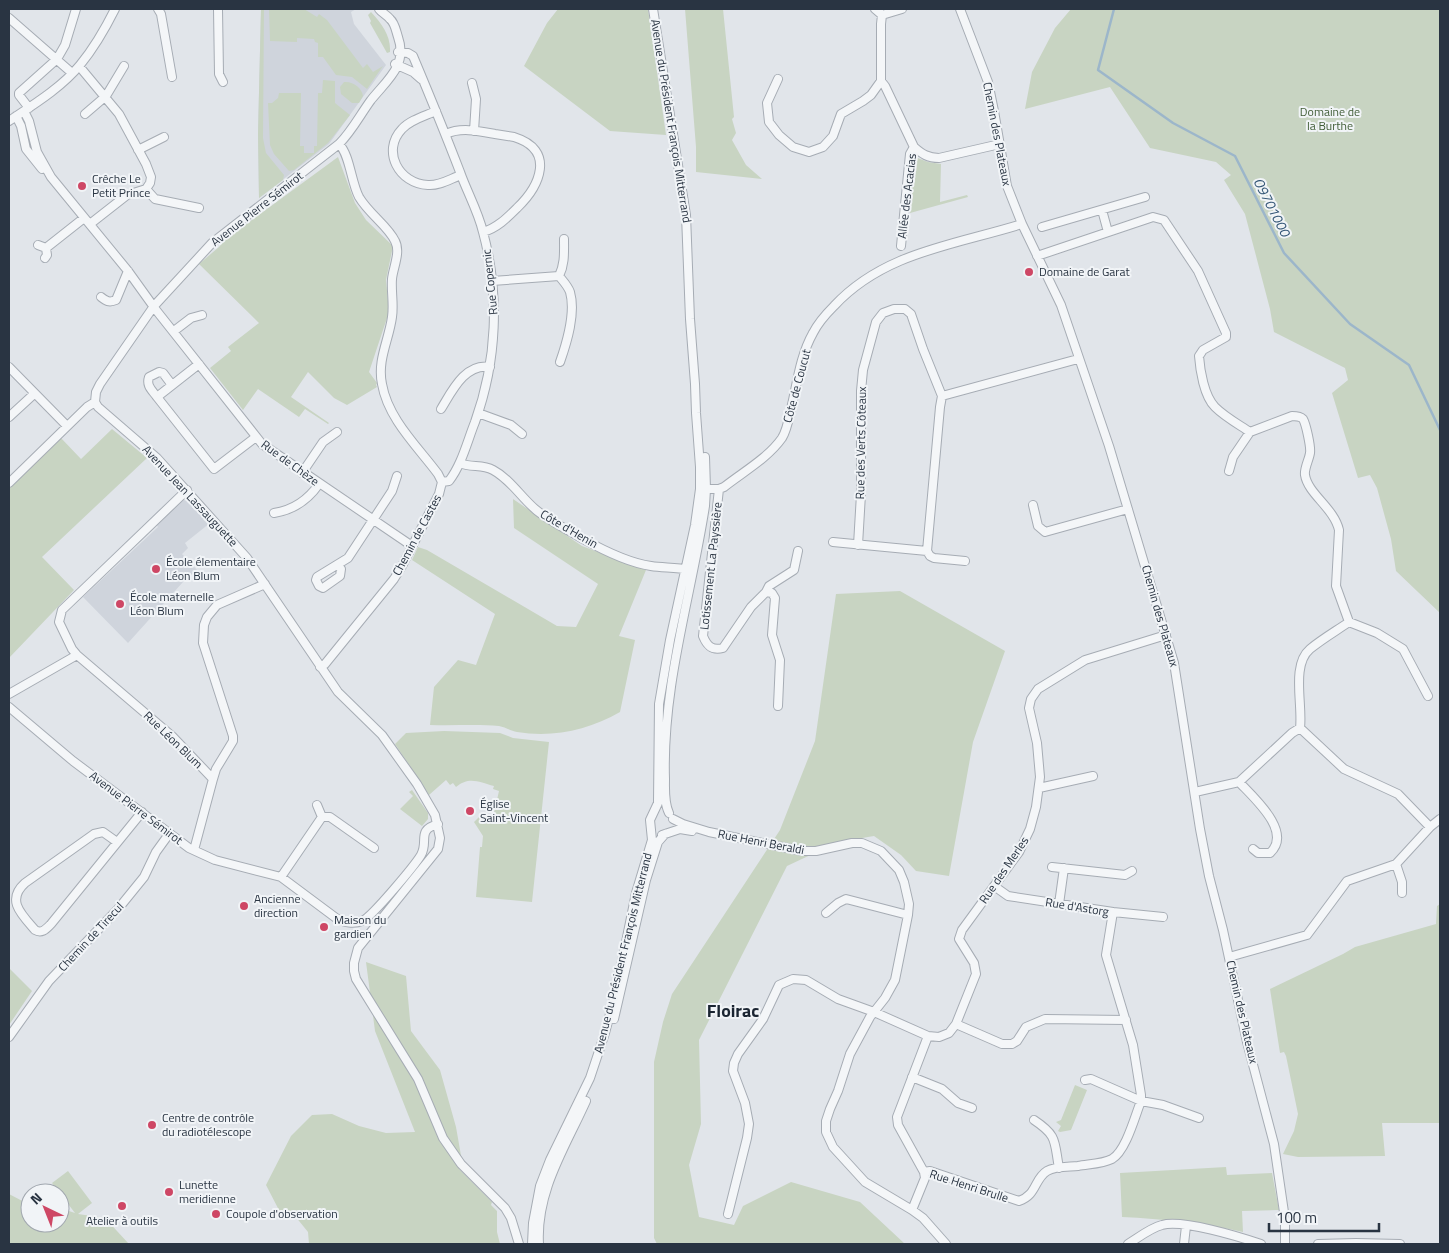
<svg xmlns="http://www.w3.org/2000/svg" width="1449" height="1253" font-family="'Titillium Web',sans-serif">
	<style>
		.built { fill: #cfd4dc }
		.green { fill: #c8d4c2 }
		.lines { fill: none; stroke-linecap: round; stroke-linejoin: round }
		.stream { stroke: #9cb6ca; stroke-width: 2.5 }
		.minor-casing { stroke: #a6acb4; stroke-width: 10 }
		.minor { stroke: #f4f6f8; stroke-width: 8 }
		.poi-dot { fill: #ce4765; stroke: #f1f4f7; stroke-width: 2 }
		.labels { text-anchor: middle; stroke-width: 4; stroke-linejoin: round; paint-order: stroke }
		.park-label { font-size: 12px; fill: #415d37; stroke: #f1f4f7 }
		.street-label { font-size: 12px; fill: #293442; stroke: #f1f4f7 }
		.poi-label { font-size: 12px; fill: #293442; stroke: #f1f4f7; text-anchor: start }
		.water-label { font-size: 14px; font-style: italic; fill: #335676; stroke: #f1f4f7 }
		.district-label { font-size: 18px; font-weight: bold; fill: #1b2532; stroke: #f1f4f7 }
	</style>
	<rect width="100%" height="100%" fill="#e1e5ea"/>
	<path class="built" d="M 261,9 L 356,9 L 351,12 L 354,24 L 386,65 L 329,144 L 259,198 L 258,134 Z
		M 184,500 L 192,503 L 210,523 L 185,543 L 188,548 L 182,554 L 197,570 L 183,582 L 128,643 L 83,597 L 158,527 L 156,524 L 181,501 Z"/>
	<path class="green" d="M 261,9 L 264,9 L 263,138 L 266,153 L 284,175 L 283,180 L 259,198 L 258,134 Z
		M 269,9 L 304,9 L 317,17 L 319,14 L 327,20 L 363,68 L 367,64 L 373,72 L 383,66 L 367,89 L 352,77 L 336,75 L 323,57 L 318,57 L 318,43 L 315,42 L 314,39 L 297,38 L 297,42 L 270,41 Z
		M 558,9 L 648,9 L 666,135 L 610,131 L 524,66 L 547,23 Z
		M 685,9 L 723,9 L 734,117 L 732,119 L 736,133 L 732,140 L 746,165 L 762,179 L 696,172 L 696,147 Z
		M 1071,9 L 1440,9 L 1440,613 L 1396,571 L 1391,539 L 1377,488 L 1370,475 L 1358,478 L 1332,393 L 1348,380 L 1345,368 L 1274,332 L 1270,309 L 1245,214 L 1224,180 L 1231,175 L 1216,162 L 1150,148 L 1110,87 L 1025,109 L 1032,72 L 1055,28 Z
		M 371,12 C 382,24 391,36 390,52 L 387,53 L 370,23 L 371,21 L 368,15 Z
		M 323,80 L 335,81 L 335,103 L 350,115 L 328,143 L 294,170 L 289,171 L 274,154 L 270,145 L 268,103 L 272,103 L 278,98 L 279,93 L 301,93 L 300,146 L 304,146 L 304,153 L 314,153 L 314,146 L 317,146 L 318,93 L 322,93 Z
		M 344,82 C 353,81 362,88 363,96 L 359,103 L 352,103 L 341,94 L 340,87 Z
		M 338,157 L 355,203 L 366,220 L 393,246 L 386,280 L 389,312 L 369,372 L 377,383 L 376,385 L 377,387 L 347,405 L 334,398 L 308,372 L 291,397 L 329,423 L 328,424 L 305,409 L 299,417 L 258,389 L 243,410 L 210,368 L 231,351 L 228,347 L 259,323 L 199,264 L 219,247 L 226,239 Z
		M 915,157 L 928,162 L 941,164 L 940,202 L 967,195 L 968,197 L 910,213 Z
		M 112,429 L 147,458 L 42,557 L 74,590 L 9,658 L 9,489 L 61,438 L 81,459 Z
		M 513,499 L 582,546 L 646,570 L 619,636 L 635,640 L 620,712 C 589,730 553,738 517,732 C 511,731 505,727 499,726 C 477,724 453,726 430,725 L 434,687 L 458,660 L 476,665 L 495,614 L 412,560 L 418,547 L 427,550 L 557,626 L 576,627 L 598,584 L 514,528 Z
		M 900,591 L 1005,651 L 973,742 L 949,876 L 916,871 L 901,855 L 874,836 L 838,842 L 787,866 L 699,1040 L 701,1124 L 689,1165 L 699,1217 L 734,1225 L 743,1206 L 791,1182 L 860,1202 L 905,1244 L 657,1244 L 654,1238 L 654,1062 L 663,1022 L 672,994 L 780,830 L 815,741 L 836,594 Z
		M 444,731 L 500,733 L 513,738 L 549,742 L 532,902 L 476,897 L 480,847 L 482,847 L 483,836 L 474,822 L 479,817 L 482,822 L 493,817 L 499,791 L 493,789 L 494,786 C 479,782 469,776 456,787 L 453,783 L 450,785 L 446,780 L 429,795 L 395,744 L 406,733 Z
		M 412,790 L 428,813 L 428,819 L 422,826 L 400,809 L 413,796 L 409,792 Z
		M 1440,904 L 1440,1123 L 1382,1123 L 1385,1156 L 1298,1157 L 1283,1154 L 1294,1131 L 1298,1114 L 1286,1056 L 1284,1052 L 1280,1053 L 1270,989 L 1343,954 L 1355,947 L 1436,924 L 1437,906 Z
		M 366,962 L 406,976 L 411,1031 L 440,1070 L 456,1127 L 463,1167 L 459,1169 L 492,1202 L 491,1205 L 497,1211 L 497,1232 L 500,1244 L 309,1244 L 308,1232 L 295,1216 L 281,1214 L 266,1185 L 291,1136 L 312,1115 L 332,1114 L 359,1126 L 386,1133 L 415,1132 L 375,1031 Z
		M 9,968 L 32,991 L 9,1025 Z
		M 1075,1085 L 1087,1090 L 1071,1130 L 1060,1132 L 1058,1131 L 1061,1126 L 1056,1122 L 1061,1120 Z
		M 1226,1167 L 1227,1175 L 1272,1173 L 1279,1210 L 1242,1211 L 1243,1232 C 1202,1223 1163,1219 1122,1217 L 1120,1173 Z
		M 68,1171 L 92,1203 L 78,1214 L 105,1218 L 129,1244 L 9,1244 L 9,1194 L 30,1205 L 30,1223 L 60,1223 L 60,1208 L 75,1213 L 52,1183 Z"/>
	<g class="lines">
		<path class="stream" d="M 1114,9 L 1098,70 L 1173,123 L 1235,156 L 1284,253 L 1350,324 L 1409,365 L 1440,430"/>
		<defs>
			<path id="minor" d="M 158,9 L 161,14 L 172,77
				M 218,9 L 219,74 L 223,82
				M 875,9 L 882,15
				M 960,9 L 988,82 L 994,111 L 1007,186 L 1022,224 L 1061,305 L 1109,446 L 1174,663 L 1200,829 L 1209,876 L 1223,930 L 1247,1042 L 1274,1144 L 1285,1219 L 1285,1244
				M 882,15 L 881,24 L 881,81 L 885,86 L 914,147 C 922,154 928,158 939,158 L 1000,144
				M 882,15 L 902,9
				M 9,18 L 72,73
				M 398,52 L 408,53 L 413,56 C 429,94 445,133 460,172 C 467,192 478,211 483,232 C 500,295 497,361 475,422 C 467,442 462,464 449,481 L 442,482
				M 395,64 L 413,72 L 421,79
				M 79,66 L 119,114 L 146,164 L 151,177 L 150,183 L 146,189 L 127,195 L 90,224
				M 778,79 L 767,103 L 769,122 L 779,135 L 793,147 L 809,152 L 823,147 L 833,136 L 841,114 L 863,101 L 871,95 L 881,81
				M 472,83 L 476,99 L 474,131
				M 29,108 L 19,95 L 19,93 L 57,59 L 65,45 L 76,9
				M 24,111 L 29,121 L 37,152 L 51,177 L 128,271 L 156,310 L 262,444 L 412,546
				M 436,111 C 425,116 410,120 402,129 C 381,151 399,184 428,185 C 439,186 450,179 461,175
				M 85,114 L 106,96 L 124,66
				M 16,116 L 21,126 L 26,149 L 42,169
				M 9,121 C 33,105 61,88 80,65 C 94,48 105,29 115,9
				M 446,134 C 461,127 479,131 495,134 C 501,135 508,136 514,137 C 556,150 540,186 517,208 C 507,218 497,228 483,232
				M 138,150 L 164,137
				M 146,189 L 155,199 L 199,208
				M 1102,210 L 1108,232
				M 1042,227 L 1145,197
				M 38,245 L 46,248 L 84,218
				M 901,246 L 910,154 L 914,147
				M 1037,256 L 1153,217 L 1164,220 L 1198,271 L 1226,333 L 1226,337 L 1203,350 L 1199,356 C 1200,370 1204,396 1215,407 C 1225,417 1238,424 1250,432 L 1292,416 C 1296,416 1300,416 1303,419 C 1306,424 1311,447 1310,453 C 1309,460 1304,468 1305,475 C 1308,494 1334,508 1339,530 L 1336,586 L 1349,622
				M 45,258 L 47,255 L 46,248
				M 559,276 C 563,281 568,286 570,292 C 576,313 567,342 560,362
				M 492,281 L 559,276 C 565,264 564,252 564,239
				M 101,297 C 106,301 109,303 116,300 L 128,271
				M 174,331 L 191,318 L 202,315
				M 199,364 L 157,397 L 214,469 L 256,437
				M 9,367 L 67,426
				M 157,397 C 152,390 146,386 149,377 L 159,372 L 163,373 L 172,385
				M 95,402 L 98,407 L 157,458 L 247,558 L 338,692 L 382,735 L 417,784 L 435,815 L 440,838 L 438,849 L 358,948 L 354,963 L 354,971 L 356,979 L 418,1079 L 443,1138 L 461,1164 L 505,1208 L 511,1218 L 519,1244
				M 95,402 L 96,392 L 100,384 L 154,306 L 212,243 L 339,144 C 352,131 360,115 371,100 C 387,80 408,65 398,37 C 396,31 395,23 390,19 C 387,15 382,13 379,9
				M 441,409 C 452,391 465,363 490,367
				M 478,413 L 511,425 L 522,434
				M 9,417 L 34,394
				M 460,463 C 471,468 482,464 493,470 C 510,479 520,496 535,509 C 546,519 570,531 583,539 C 601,549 630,563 651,566 C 663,568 676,567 689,570
				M 1229,471 L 1233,457 L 1250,432
				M 302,473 L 323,442 L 337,432
				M 9,483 L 87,407 L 95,402
				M 700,489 L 719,489 L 724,487 C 743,472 768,458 782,438 C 787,430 789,418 791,409 C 797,384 800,356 813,333 C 818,323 826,314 834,306 C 884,252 955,245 1022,224
				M 719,489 L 703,636 C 707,646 712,651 723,648 L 751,607 L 766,592 L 769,586 L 794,570 L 798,551
				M 187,490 L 62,610 L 59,622 L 72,649 L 77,655 L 172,736 L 213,779 L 194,850
				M 1033,505 L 1038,526 L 1045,532 L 1128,509
				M 274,513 C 293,510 308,500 319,484
				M 833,542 L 927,551 L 930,556 L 934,558 L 965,561
				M 858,545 L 861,494 L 861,391 L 863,370 L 876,322 L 883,313 L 894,309 L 905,309 L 911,314 L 923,349 L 942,396
				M 927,551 L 940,407 L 942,396 L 1078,359
				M 337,565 L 341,569 L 340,576 L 323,588 L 319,586 L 316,580 L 317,577 L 348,558 L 392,491 L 397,476
				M 766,592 L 772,593 L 775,598 L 772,635 L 780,660 L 778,706
				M 320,667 L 325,664 L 394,579 L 402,566 L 439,494 L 442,482 L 438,474 C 418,447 388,419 382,384 C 377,360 389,340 392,317 C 394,304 391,292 392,279 C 393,268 401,252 395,241 C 388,226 369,214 359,197 C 351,182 350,155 339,144
				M 9,694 L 77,655
				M 9,707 L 73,761 L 189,848 L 215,860 L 281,877 L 336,918 C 344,923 354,924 362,921 C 372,917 415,865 421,855 C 429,841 416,830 438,824
				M 1300,728 L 1344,769 L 1398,794 L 1430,827
				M 213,779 L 216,769 L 233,741 L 233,736 L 203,643 L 204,625 L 207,617 L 217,605 L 265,584
				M 1239,782 C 1254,798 1293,832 1270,853 L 1258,853 L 1253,849
				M 1039,788 L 1093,776
				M 1195,792 L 1239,782 L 1292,733 L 1300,728 C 1303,705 1291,665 1310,649 C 1322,639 1336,631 1349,622 L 1377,633 L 1403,649 L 1428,696
				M 317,805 L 322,817
				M 669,813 C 664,803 665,790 665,779 C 662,686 691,597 705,506 L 706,489 L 705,457
				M 673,819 L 683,824 L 709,832 L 802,851 L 816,851 L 852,843 L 862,843 L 881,851 L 899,870 L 904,882 L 909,904 L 908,915 L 895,980 L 885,998 L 870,1017 L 850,1054 L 838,1091 L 830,1109 L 826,1121 L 826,1132 L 833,1147 L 865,1182 L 912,1210 L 923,1218 L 946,1244
				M 662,835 L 680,829 L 692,831
				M 117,842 L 103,832 L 94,834 L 25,883 C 6,900 21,914 35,930 C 42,934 46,929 51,924 L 142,812
				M 1396,864 L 1402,882 L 1402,893
				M 1052,867 L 1125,875 L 1132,871
				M 281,877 L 322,817 L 330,817 L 374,848
				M 994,886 L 1008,896 L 1113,912 L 1163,917
				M 1059,904 L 1064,868
				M 826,913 L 838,903 L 846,899 L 908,915
				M 1229,957 L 1307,935 L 1347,881 L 1396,864 L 1430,827 L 1440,819
				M 614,1019 L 646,880 L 658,842 L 665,834
				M 956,1024 L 1002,1044 L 1012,1044 L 1017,1041 L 1026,1027 L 1045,1019 L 1126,1020
				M 9,1037 L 49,981 L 118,909 L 144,877 L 156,852 L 169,834
				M 912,1077 L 942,1089 L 958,1103 L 972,1108
				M 1085,1080 L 1091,1079 L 1141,1101 L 1163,1105 L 1199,1118
				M 1034,1120 C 1058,1136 1054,1141 1059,1168
				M 924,1172 L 930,1171 L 1019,1201 C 1037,1195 1034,1179 1047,1171 C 1055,1166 1069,1167 1078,1166 C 1089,1164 1102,1164 1112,1159 C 1126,1151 1135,1116 1141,1101 L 1141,1095 L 1133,1045 L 1106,955 L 1113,912
				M 912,1210 L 925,1178 L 924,1172 L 898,1125 L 897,1117 L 928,1036
				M 728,1214 L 747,1138 L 749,1124 L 745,1103 L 733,1071 L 734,1063 L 738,1054 L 763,1019 L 779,985 L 793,979 L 806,980 L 838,999 L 874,1012 L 928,1036 L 939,1037 L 949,1033 L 956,1024 L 976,974 L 974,963 L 959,939 L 962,930 L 1019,852 L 1030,829 L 1036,807 L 1040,777 L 1037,743 L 1029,708 L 1031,699 L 1038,689 L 1085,660 L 1166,635
				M 532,1244 L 533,1223 L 540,1186 L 550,1160 L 590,1078 L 605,1033 L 616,991 L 636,893 L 652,840 L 650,820 L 658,803 L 659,704 L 670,640 L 695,525 L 700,489 L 700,467 L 696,413 L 695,384 L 690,319 L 686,215 L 653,9
				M 539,1244 C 536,1191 565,1148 586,1101
				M 1128,1244 C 1138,1238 1150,1228 1162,1225 C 1182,1219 1240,1237 1261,1244
				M 1184,1244 L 1186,1226
				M 1318,1244 L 1356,1243 L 1400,1244"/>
		</defs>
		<use href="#minor" class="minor-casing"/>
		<use href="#minor" class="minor"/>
	</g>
	<g class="poi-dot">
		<circle cx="82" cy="186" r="5"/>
		<circle cx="1029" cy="272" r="5"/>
		<circle cx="156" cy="569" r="5"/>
		<circle cx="120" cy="604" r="5"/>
		<circle cx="470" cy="811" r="5"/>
		<circle cx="244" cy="906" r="5"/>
		<circle cx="324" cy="927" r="5"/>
		<circle cx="152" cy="1125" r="5"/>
		<circle cx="169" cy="1192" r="5"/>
		<circle cx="122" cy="1206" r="5"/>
		<circle cx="216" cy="1214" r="5"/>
	</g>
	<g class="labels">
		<g class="park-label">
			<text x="1330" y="116">Domaine de<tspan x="1330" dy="14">la Burthe</tspan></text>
		</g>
		<g class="street-label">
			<text transform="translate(671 121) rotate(81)" y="4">Avenue du Président François Mitterrand</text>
			<text transform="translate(997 134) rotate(79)" y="4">Chemin des Plateaux</text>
			<text transform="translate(907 196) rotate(-83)" y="4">Allée des Acacias</text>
			<text transform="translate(257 209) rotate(-38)" y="4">Avenue Pierre Sémirot</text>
			<text transform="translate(490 282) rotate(-96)" y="4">Rue Copernic</text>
			<text transform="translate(797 386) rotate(-75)" y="4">Côte de Coucut</text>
			<text transform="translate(861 443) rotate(-89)" y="4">Rue des Verts Côteaux</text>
			<text transform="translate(290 463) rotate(36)" y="4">Rue de Chèze</text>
			<text transform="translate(190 496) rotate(47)" y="4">Avenue Jean Lassauguette</text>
			<text transform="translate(569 529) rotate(30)" y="4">Côte d'Henin</text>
			<text transform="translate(417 535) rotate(-62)" y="4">Chemin de Castes</text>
			<text transform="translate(711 566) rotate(-84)" y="4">Lotissement La Payssière</text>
			<text transform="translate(1160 616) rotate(74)" y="4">Chemin des Plateaux</text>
			<text transform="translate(173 740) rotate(44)" y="4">Rue Léon Blum</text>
			<text transform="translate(136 808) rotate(37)" y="4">Avenue Pierre Sémirot</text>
			<text transform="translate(761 842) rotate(11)" y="4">Rue Henri Beraldi</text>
			<text transform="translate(1004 870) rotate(-56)" y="4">Rue des Merles</text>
			<text transform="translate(1077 907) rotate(9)" y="4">Rue d'Astorg</text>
			<text transform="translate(91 937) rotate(-47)" y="4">Chemin de Tirecul</text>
			<text transform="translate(623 953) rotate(-76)" y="4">Avenue du Président François Mitterrand</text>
			<text transform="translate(1242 1012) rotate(77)" y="4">Chemin des Plateaux</text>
			<text transform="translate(969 1186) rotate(18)" y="4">Rue Henri Brulle</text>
		</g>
		<g class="poi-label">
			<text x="92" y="183">Crêche Le<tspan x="92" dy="14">Petit Prince</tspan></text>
			<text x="1039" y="276">Domaine de Garat</text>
			<text x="166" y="566">École élementaire<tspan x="166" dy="14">Léon Blum</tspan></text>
			<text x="130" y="601">École maternelle<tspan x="130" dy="14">Léon Blum</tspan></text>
			<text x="480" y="808">Église<tspan x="480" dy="14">Saint-Vincent</tspan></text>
			<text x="254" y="903">Ancienne<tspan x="254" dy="14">direction</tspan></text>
			<text x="334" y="924">Maison du<tspan x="334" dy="14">gardien</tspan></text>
			<text x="162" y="1122">Centre de contrôle<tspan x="162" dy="14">du radiotélescope</tspan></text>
			<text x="179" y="1189">Lunette<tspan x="179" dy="14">meridienne</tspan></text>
			<text x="226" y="1218">Coupole d'observation</text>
			<text x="122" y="1225" text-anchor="middle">Atelier à outils</text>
		</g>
		<g class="water-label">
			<text transform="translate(1272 207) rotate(63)" y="5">O9701000</text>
		</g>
		<g class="district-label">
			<text x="733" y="1017">Floirac</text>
		</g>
	</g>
	<rect width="1449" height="1253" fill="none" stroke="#293442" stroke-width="20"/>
	<g transform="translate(45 1208) rotate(317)"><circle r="24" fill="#f1f4f7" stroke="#a1a7af"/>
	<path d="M0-4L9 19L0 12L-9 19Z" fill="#ce4765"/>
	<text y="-8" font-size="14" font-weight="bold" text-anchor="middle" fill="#293442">N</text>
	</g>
	<path d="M1269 1223v8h110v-8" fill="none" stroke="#293442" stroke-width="2.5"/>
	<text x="1276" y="1223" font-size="15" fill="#293442" stroke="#f1f4f7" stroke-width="4" paint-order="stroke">100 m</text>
</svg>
